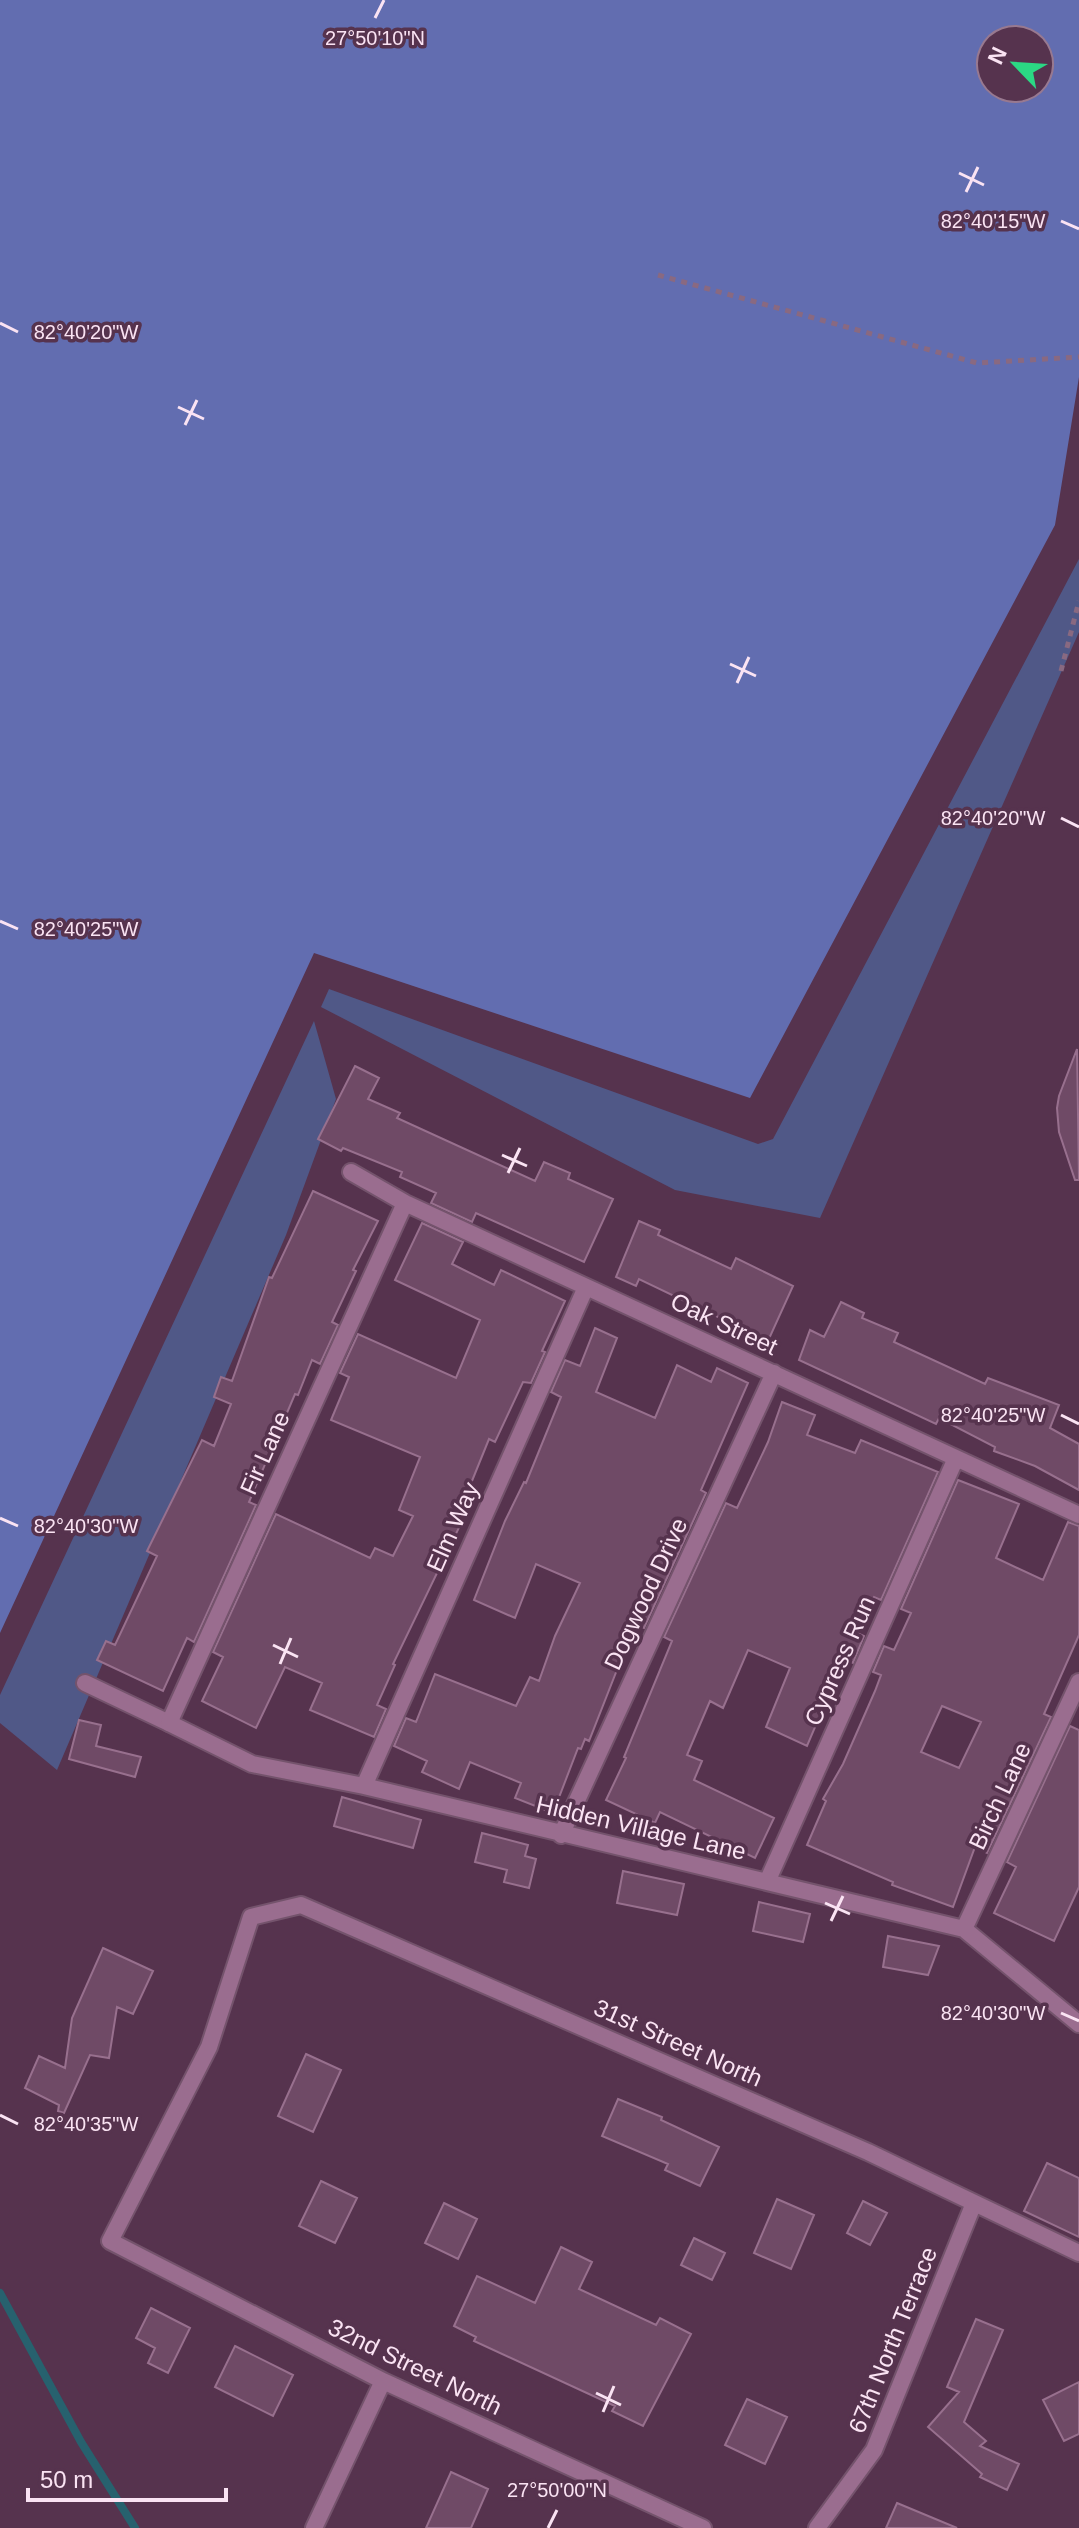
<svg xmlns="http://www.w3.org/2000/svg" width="1079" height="2528" font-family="Helvetica,sans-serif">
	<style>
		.green { fill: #505887 }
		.forest { fill: #626db0; fill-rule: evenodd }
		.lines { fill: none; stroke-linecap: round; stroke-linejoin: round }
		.stream { stroke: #27616e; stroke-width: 8 }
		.building { fill: #6f4a66; stroke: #98708e; stroke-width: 2; fill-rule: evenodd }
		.lane-casing { stroke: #74536c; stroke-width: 20 }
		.street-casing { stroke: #74536c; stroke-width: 20 }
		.path { stroke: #896981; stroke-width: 5; stroke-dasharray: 6 6; stroke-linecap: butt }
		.lane { stroke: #9a6d8f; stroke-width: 16 }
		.street { stroke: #9a6d8f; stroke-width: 16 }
		.ticks { fill: none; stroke: #fae3f3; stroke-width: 3 }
		.labels { text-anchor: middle; stroke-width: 7; stroke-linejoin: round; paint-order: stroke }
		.street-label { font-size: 24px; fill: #fae3f3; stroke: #56334e }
		.ticks-label { font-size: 20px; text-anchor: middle; fill: #fae3f3; stroke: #56334e; stroke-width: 7; stroke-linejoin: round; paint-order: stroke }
	</style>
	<rect width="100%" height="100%" fill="#56334e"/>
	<path class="green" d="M 1079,559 L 1079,632 L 820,1218 L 675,1190 L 321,1007 L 329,989 L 758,1144 L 773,1139 Z
		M 314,1021 L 336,1099 L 286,1235 L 57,1770 L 0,1723 L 0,1695 Z"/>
	<path class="forest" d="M 0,0 L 1079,0 L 1079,377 L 1055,525 L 750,1098 L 314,953 L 0,1633 ZM 991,40 L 1039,40 L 1039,88 L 991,88 Z"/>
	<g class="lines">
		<path class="stream" d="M 0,2293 L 81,2442 L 135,2528"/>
	</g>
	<path class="building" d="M 1077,1049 L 1079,1180 L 1075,1180 L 1059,1132 L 1057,1108 L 1059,1096 Z
		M 355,1066 L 379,1078 L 368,1099 L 400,1113 L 397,1118 L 535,1181 L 544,1162 L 570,1173 L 568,1179 L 613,1199 L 584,1262 L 476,1213 L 472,1222 L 431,1203 L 436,1193 L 400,1177 L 402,1172 L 343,1148 L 341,1151 L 318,1139 Z
		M 313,1191 L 378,1221 L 353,1270 L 356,1271 L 332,1322 L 338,1325 L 320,1364 L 312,1360 L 298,1395 L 295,1394 L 249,1502 L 256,1505 L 194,1642 L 187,1638 L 163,1691 L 97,1660 L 106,1641 L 115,1645 L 157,1556 L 147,1551 L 202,1440 L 214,1446 L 231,1404 L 214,1397 L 221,1377 L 232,1381 L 269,1277 L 272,1278 Z
		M 639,1221 L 660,1230 L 658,1235 L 731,1269 L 736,1258 L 793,1286 L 768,1341 L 639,1279 L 636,1286 L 616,1277 Z
		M 422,1223 L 463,1242 L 452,1264 L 494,1285 L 501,1270 L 565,1301 L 542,1351 L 545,1352 L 531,1383 L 523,1382 L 495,1442 L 489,1439 L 461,1508 L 467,1511 L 393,1664 L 395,1665 L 377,1705 L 386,1709 L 374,1737 L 310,1710 L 322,1683 L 285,1667 L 256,1728 L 202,1701 L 223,1657 L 213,1652 L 276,1514 L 370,1558 L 375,1548 L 393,1556 L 413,1516 L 399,1510 L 420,1457 L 331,1420 L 349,1377 L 340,1373 L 358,1334 L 456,1378 L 480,1320 L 395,1280 Z
		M 841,1302 L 864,1313 L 862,1318 L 898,1333 L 894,1342 L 985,1384 L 988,1378 L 1059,1405 L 1050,1428 L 1079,1444 L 1079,1490 L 1035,1466 L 994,1451 L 995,1447 L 939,1418 L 936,1424 L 799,1360 L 810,1330 L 824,1337 Z
		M 595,1328 L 617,1338 L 596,1392 L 655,1418 L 677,1365 L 711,1382 L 717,1368 L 748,1383 L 701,1490 L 706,1493 L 644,1628 L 635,1624 L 589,1741 L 585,1739 L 581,1749 L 578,1748 L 553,1813 L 515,1798 L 521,1783 L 470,1762 L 459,1789 L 422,1772 L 427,1761 L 394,1746 L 406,1718 L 416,1722 L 435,1674 L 516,1706 L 530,1677 L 539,1681 L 555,1636 L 580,1583 L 536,1564 L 515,1618 L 474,1600 L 505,1521 L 524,1482 L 526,1483 L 561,1397 L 551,1392 L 565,1360 L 580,1366 Z
		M 782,1402 L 815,1415 L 807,1435 L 855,1453 L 861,1440 L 938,1472 L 881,1600 L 874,1597 L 857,1633 L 864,1636 L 853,1663 L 844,1659 L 807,1746 L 766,1727 L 790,1668 L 748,1650 L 723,1708 L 710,1701 L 687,1755 L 702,1761 L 694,1780 L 774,1818 L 755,1858 L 660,1812 L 655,1823 L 606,1800 L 626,1758 L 624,1757 L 672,1641 L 664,1637 L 726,1503 L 737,1508 L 768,1442 Z
		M 958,1480 L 1019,1504 L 996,1558 L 1043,1580 L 1068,1522 L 1079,1526 L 1079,1635 L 1044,1714 L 1051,1717 L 987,1853 L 975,1847 L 953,1907 L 892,1885 L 893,1882 L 807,1845 L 826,1801 L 823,1799 L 843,1764 L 875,1691 L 881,1675 L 873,1672 L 884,1646 L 894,1650 L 911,1613 L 901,1609 ZM 942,1706 L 981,1722 L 959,1768 L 921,1752 Z
		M 79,1720 L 101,1725 L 96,1746 L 141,1757 L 135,1777 L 69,1759 Z
		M 1070,1726 L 1079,1730 L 1079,1887 L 1054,1941 L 994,1913 L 1016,1867 L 1007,1862 Z
		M 342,1797 L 421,1820 L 413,1848 L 334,1826 Z
		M 482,1833 L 528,1845 L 525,1856 L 536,1859 L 529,1888 L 504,1882 L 507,1870 L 475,1862 Z
		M 623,1871 L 684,1884 L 677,1915 L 617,1903 Z
		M 759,1902 L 810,1914 L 803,1942 L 753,1931 Z
		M 888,1936 L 939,1946 L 928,1975 L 883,1967 Z
		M 103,1948 L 153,1971 L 133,2014 L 117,2007 L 109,2058 L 90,2055 L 64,2113 L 58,2111 L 59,2105 L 25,2088 L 39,2056 L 65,2068 L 72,2018 Z
		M 306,2054 L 341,2070 L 313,2132 L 278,2116 Z
		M 618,2099 L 662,2117 L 661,2120 L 719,2147 L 700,2186 L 665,2170 L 668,2164 L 602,2136 Z
		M 1047,2163 L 1079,2178 L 1079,2237 L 1024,2211 Z
		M 321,2181 L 357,2198 L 335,2243 L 299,2226 Z
		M 777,2199 L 814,2215 L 791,2269 L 754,2253 Z
		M 863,2201 L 887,2213 L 870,2245 L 847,2233 Z
		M 444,2203 L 477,2219 L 458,2259 L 425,2243 Z
		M 694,2238 L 725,2253 L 712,2280 L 681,2265 Z
		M 561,2247 L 592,2262 L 579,2289 L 656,2325 L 660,2318 L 691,2334 L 643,2426 L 612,2411 L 615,2406 L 474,2341 L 476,2337 L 454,2326 L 477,2276 L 535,2303 Z
		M 151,2308 L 190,2328 L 168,2373 L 148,2363 L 155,2348 L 136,2338 Z
		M 976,2319 L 1003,2330 L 964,2422 L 986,2441 L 980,2446 L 1019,2464 L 1007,2490 L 980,2477 L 982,2474 L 928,2427 L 959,2392 L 947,2387 Z
		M 235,2346 L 293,2375 L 273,2416 L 215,2387 Z
		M 1079,2382 L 1079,2434 L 1064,2441 L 1043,2400 Z
		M 747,2399 L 787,2417 L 765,2464 L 725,2445 Z
		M 451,2472 L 488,2489 L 471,2528 L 426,2528 Z
		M 897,2503 L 957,2528 L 886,2528 Z"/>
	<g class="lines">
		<defs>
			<path id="lane" d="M 85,1683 L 169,1723"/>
			<path id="street" d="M 351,1172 L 405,1203 L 1079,1515
				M 405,1203 L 169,1723 L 252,1764 L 364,1786 L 964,1929 L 1079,2024
				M 364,1786 L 586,1287
				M 561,1835 L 774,1373
				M 767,1882 L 956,1458
				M 964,1929 L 1079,1682
				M 314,2528 L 383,2381
				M 703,2528 L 383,2381 L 110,2241 L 209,2047 L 251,1917 L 301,1905 L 868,2152 L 1079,2253
				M 817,2528 L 874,2450 L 974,2203"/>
		</defs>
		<use href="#lane" class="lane-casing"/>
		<use href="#street" class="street-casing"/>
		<path class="path" d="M 658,275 L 977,363 L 1079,357
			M 1061,671 L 1079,601"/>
		<use href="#lane" class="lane"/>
		<use href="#street" class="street"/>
	</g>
	<path class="ticks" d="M 375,18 L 384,0M 959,173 L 984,185M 966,192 L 978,167M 1061,221 L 1079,229M 0,323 L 18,332M 178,407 L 204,419M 185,425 L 197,400M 730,664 L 756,676M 737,683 L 749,657M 1061,818 L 1079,827M 0,921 L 18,929M 502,1155 L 527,1166M 508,1173 L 520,1148M 1061,1415 L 1079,1424M 0,1518 L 18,1526M 273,1645 L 298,1657M 280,1664 L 291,1638M 825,1903 L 850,1914M 831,1921 L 843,1896M 1061,2013 L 1079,2021M 0,2115 L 18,2124M 596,2393 L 621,2405M 603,2412 L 614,2386M 548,2528 L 557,2510"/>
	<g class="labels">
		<g class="street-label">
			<text transform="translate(724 1324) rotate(25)" y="8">Oak Street</text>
			<text transform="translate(265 1453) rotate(-66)" y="8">Fir Lane</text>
			<text transform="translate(453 1527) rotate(-66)" y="8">Elm Way</text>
			<text transform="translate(646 1594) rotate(-65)" y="8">Dogwood Drive</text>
			<text transform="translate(840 1661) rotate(-66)" y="8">Cypress Run</text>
			<text transform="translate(1000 1796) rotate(-65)" y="8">Birch Lane</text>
			<text transform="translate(641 1828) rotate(13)" y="8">Hidden Village Lane</text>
			<text transform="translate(678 2043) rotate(24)" y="8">31st Street North</text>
			<text transform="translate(893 2340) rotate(-68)" y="8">67th North Terrace</text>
			<text transform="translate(415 2367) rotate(26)" y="8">32nd Street North</text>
		</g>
	</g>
	<g class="ticks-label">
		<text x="375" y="45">27°50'10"N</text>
		<text x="993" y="228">82°40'15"W</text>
		<text x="86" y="339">82°40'20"W</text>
		<text x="993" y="825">82°40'20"W</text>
		<text x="86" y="936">82°40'25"W</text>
		<text x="993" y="1422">82°40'25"W</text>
		<text x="86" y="1533">82°40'30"W</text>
		<text x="993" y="2020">82°40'30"W</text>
		<text x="86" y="2131">82°40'35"W</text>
		<text x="557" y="2497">27°50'00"N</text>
	</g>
	<g transform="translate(1015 64) rotate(295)"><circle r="38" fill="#56334e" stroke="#987990" stroke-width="2"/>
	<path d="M0-6L14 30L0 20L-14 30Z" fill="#2bd884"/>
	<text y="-12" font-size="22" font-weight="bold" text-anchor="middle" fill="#fae3f3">N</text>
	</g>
	<path d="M28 2488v12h198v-12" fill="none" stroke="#fae3f3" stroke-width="4"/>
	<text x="40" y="2488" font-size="24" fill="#fae3f3" stroke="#56334e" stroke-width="6" paint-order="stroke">50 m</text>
</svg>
